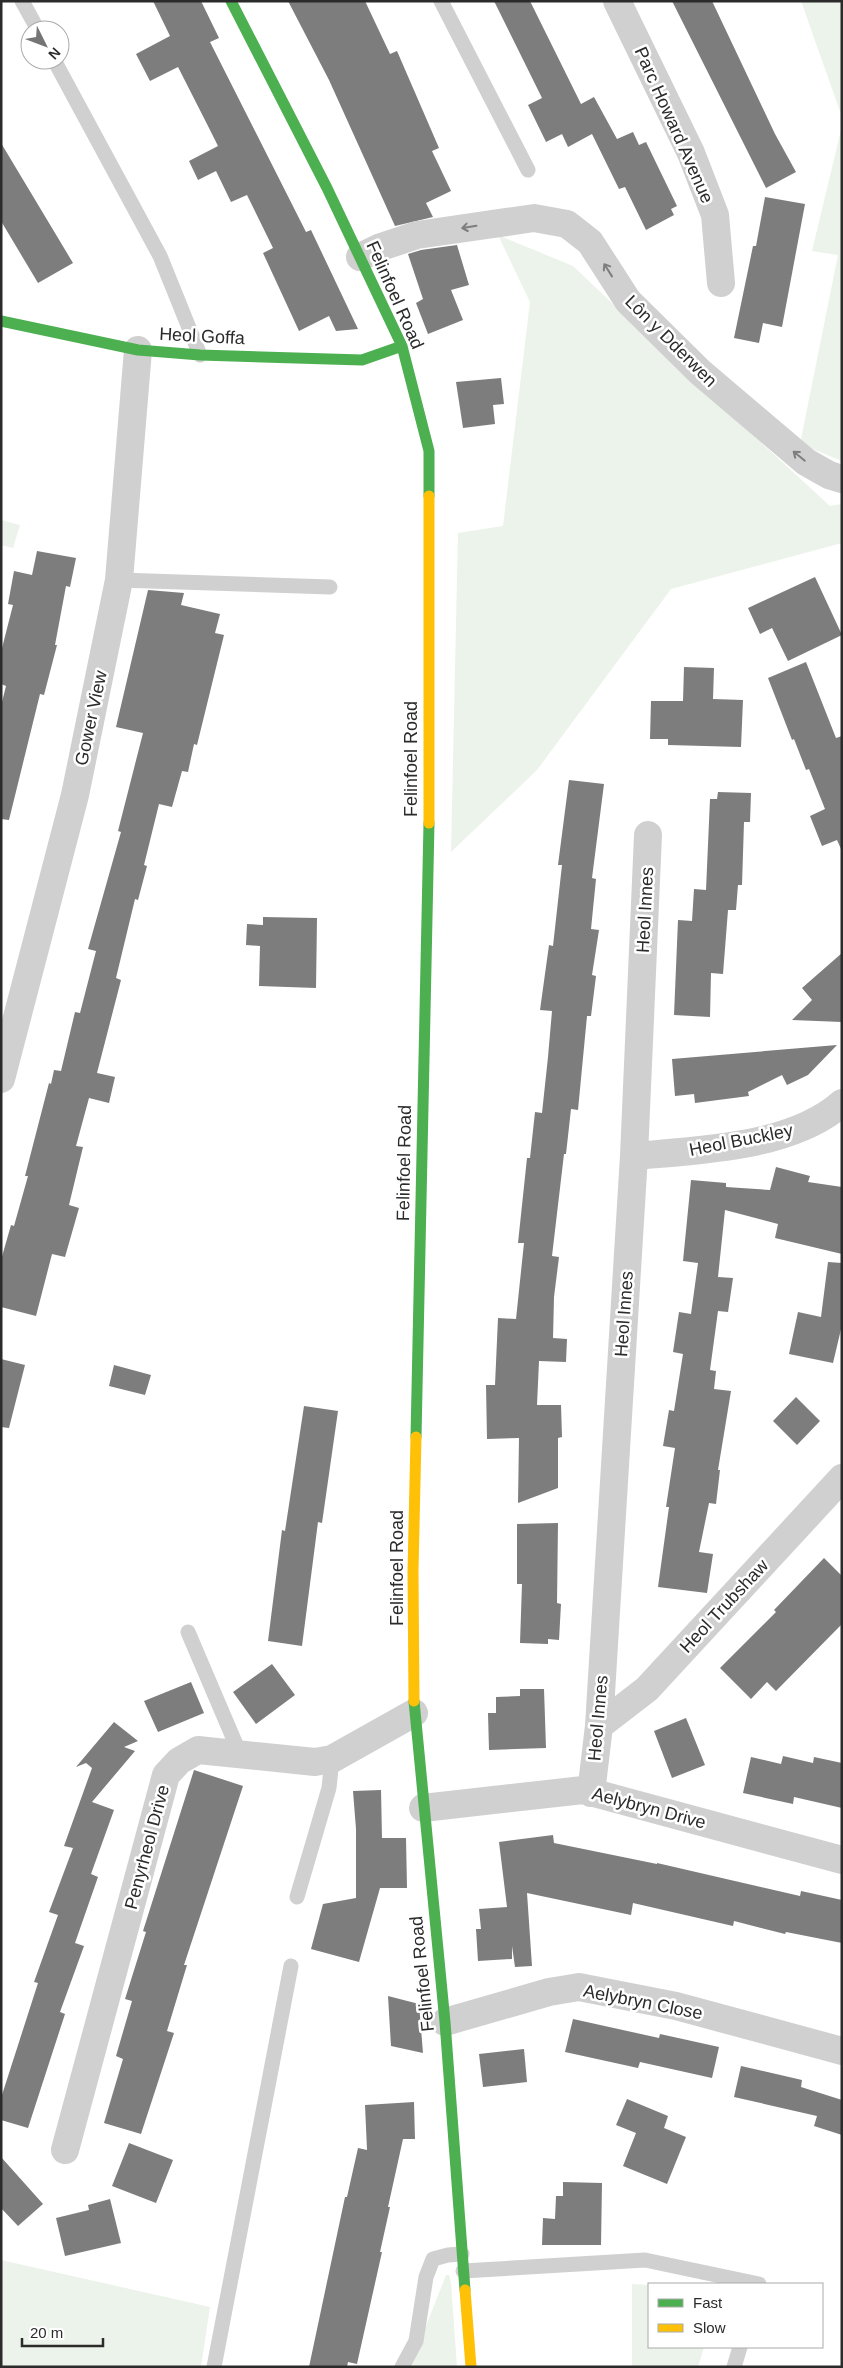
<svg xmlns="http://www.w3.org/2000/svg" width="843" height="2368" font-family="Helvetica,sans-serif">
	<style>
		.green { fill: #ecf3ea }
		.building { fill: #7d7d7d }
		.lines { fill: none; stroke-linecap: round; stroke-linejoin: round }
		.lane { stroke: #d0d0d0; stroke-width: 15 }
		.street { stroke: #d0d0d0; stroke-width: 28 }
		.fast { stroke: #4caf50; stroke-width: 11 }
		.slow { stroke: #ffc107; stroke-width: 11 }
		.oneway { stroke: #7e7e7e }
		.labels { text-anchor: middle; stroke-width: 5; stroke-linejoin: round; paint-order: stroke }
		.street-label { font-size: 18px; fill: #2b2b2b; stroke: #fff }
	</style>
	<rect width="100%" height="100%" fill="#fff"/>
	<path class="green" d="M 801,1 L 842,1 L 842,117 Z
		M 842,126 L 842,461 L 800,444 L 838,255 L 812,251 Z
		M 498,235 L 573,266 L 692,379 L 830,506 L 842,504 L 842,543 L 671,589 L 537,770 L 451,852 L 458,533 L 503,526 L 530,302 Z
		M 1,520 L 20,525 L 13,548 L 1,545 Z
		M 1,2260 L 210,2307 L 201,2367 L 1,2367 Z
		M 446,2275 L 449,2275 L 451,2283 L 457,2367 L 410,2367 Z
		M 632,2284 L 649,2285 L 649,2347 L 704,2347 L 698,2367 L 632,2367 Z"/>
	<path class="building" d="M 153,1 L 201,1 L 219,38 L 210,42 L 306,232 L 311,230 L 358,329 L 336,331 L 329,316 L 299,331 L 263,253 L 273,248 L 247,195 L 231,202 L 216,171 L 198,180 L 189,161 L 218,146 L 208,126 L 178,67 L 150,81 L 136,54 L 170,36 Z
		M 288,1 L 365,1 L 390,54 L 397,51 L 439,148 L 432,151 L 451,191 L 426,203 L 433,217 L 395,226 L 329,80 Z
		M 494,1 L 530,1 L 581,104 L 594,97 L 617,139 L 633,132 L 639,145 L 646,142 L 677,206 L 671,209 L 674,215 L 646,230 L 625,187 L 619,189 L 592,134 L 568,147 L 562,134 L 546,142 L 528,105 L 542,98 Z
		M 672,1 L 712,1 L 775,134 L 796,172 L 766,188 Z
		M 1,143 L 73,263 L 38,283 L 1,221 Z
		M 765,197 L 805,204 L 782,327 L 763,323 L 759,343 L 734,338 L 753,246 L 756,246 Z
		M 457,245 L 469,285 L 451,290 L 463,320 L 428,334 L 416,303 L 423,299 L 408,254 L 421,250 Z
		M 501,378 L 504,404 L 493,405 L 495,424 L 463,428 L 456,382 Z
		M 37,551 L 76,558 L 70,587 L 66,586 L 55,645 L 57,645 L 44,695 L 40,694 L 9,820 L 1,819 L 1,706 L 6,686 L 1,684 L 1,652 L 13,605 L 8,604 L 14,571 L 32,575 Z
		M 815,577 L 842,635 L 788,661 L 772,628 L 760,634 L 748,608 Z
		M 148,590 L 184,593 L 181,605 L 220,614 L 215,633 L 224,635 L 197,745 L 194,744 L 188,772 L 182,771 L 172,807 L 159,804 L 144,865 L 147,866 L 138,900 L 135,899 L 116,978 L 121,980 L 97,1073 L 115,1077 L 109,1103 L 89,1098 L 76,1146 L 83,1147 L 69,1205 L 79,1208 L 65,1257 L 52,1254 L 36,1316 L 1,1307 L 1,1260 L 11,1225 L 14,1226 L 28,1176 L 25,1176 L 49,1083 L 51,1084 L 54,1070 L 61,1071 L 75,1012 L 80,1013 L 96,951 L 88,949 L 121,832 L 118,831 L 143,733 L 116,727 Z
		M 806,662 L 836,738 L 842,736 L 841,849 L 837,840 L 822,846 L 810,816 L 825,809 L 809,769 L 806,770 L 794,739 L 792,740 L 768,678 Z
		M 684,667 L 714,668 L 713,699 L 743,700 L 741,747 L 668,745 L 668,739 L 650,739 L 651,701 L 683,701 Z
		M 569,780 L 604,784 L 592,878 L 596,879 L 591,929 L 599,930 L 592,975 L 596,976 L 591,1016 L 587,1016 L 578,1110 L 571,1109 L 566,1154 L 564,1154 L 552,1256 L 559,1257 L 554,1297 L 553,1338 L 567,1339 L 566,1362 L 539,1361 L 537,1405 L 561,1405 L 562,1437 L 558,1438 L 558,1488 L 518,1503 L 519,1438 L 487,1439 L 486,1385 L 495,1385 L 498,1318 L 516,1319 L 524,1243 L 518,1243 L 527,1158 L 530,1158 L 535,1112 L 542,1113 L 548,1057 L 552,1011 L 540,1010 L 549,945 L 553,946 L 562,865 L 558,865 Z
		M 718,792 L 751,793 L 750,822 L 744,822 L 742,885 L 738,885 L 736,910 L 728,910 L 723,974 L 711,973 L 710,1017 L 674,1015 L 678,920 L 692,921 L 694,889 L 706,890 L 710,799 L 717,799 Z
		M 263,917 L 317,918 L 316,988 L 259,986 L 260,946 L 246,945 L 247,924 L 263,925 Z
		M 842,953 L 842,1022 L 792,1020 L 812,1000 L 802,988 Z
		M 837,1045 L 808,1075 L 787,1085 L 782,1075 L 748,1092 L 749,1096 L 695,1103 L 694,1094 L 675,1096 L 672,1059 Z
		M 776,1167 L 810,1176 L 808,1182 L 842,1187 L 842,1254 L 775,1238 L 778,1224 L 725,1210 L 718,1277 L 733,1278 L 728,1312 L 718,1311 L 710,1370 L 716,1371 L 714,1389 L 731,1391 L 718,1470 L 720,1470 L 716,1504 L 709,1503 L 699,1552 L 713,1554 L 707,1593 L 658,1587 L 669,1507 L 666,1507 L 675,1448 L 663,1446 L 669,1410 L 674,1411 L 683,1354 L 673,1352 L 679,1312 L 691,1314 L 698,1263 L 683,1261 L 691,1180 L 726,1183 L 726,1187 L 770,1190 Z
		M 828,1262 L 842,1263 L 842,1325 L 833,1363 L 789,1354 L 798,1312 L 821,1317 Z
		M 1,1359 L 25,1365 L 9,1428 L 1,1427 Z
		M 114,1365 L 151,1375 L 145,1395 L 109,1386 Z
		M 796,1397 L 820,1421 L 797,1445 L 773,1421 Z
		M 304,1406 L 338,1411 L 322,1523 L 318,1522 L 302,1646 L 268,1641 L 282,1530 L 285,1531 Z
		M 558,1523 L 557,1603 L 561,1604 L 559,1640 L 548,1639 L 548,1644 L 520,1643 L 522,1584 L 517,1584 L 517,1524 Z
		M 824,1558 L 842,1576 L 842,1624 L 776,1691 L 767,1682 L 751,1699 L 720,1668 L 776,1612 L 774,1610 Z
		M 272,1664 L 295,1695 L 256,1724 L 233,1692 Z
		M 191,1682 L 204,1713 L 158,1732 L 144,1701 Z
		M 520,1689 L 544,1689 L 546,1748 L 489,1750 L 488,1713 L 496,1713 L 496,1697 L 520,1696 Z
		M 686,1718 L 705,1765 L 672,1778 L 654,1731 Z
		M 114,1722 L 138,1741 L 124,1747 L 135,1751 L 92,1802 L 114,1810 L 91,1874 L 98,1877 L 75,1943 L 84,1946 L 60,2012 L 65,2014 L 28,2128 L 1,2120 L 1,2098 L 38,1983 L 34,1982 L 58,1915 L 49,1912 L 73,1848 L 64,1846 L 92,1768 L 86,1763 L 76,1767 Z
		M 783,1756 L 813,1763 L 814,1757 L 842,1763 L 842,1808 L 794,1797 L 793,1804 L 743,1793 L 751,1757 L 781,1764 Z
		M 194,1770 L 243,1786 L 184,1965 L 187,1965 L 167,2031 L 174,2033 L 141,2134 L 104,2123 L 123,2059 L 116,2056 L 132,2001 L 125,1999 L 146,1932 L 143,1931 Z
		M 381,1790 L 382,1838 L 406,1838 L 407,1888 L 380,1888 L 359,1962 L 311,1949 L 323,1904 L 356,1898 L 356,1829 L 353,1791 Z
		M 553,1835 L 554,1843 L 657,1864 L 657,1863 L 800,1896 L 801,1891 L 842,1900 L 842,1943 L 786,1932 L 785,1934 L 734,1921 L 733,1926 L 633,1903 L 631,1915 L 527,1893 L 532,1966 L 515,1967 L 512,1946 L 512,1959 L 478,1961 L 476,1929 L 481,1929 L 479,1909 L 507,1907 L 499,1842 Z
		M 388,1996 L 419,2004 L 423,2053 L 391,2046 Z
		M 573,2019 L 659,2038 L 660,2034 L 719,2047 L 712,2078 L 640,2062 L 638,2068 L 565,2052 Z
		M 524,2049 L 527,2082 L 483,2087 L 479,2054 Z
		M 741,2066 L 802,2080 L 801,2087 L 842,2100 L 842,2135 L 814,2126 L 817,2116 L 734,2097 Z
		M 627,2099 L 668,2116 L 664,2128 L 686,2137 L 667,2184 L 623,2166 L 636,2133 L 616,2125 Z
		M 414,2102 L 415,2139 L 403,2139 L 388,2207 L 390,2207 L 380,2252 L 382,2252 L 357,2364 L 348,2362 L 347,2367 L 309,2367 L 345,2197 L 347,2197 L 358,2148 L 367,2150 L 365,2105 Z
		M 129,2143 L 173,2160 L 156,2203 L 112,2186 Z
		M 1,2157 L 43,2204 L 18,2226 L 1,2208 Z
		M 563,2182 L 602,2183 L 601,2245 L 542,2245 L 543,2218 L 555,2219 L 556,2196 L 563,2196 Z
		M 110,2199 L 121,2243 L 65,2256 L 56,2218 L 89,2210 L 88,2205 Z"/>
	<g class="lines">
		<path class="lane" d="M 22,1 L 38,30
			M 441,1 L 528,170
			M 54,60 L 160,256 L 200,355
			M 119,580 L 330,587
			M 188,1632 L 240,1754
			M 297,1897 L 329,1788 L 332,1759
			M 463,2271 L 645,2260 L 759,2284
			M 214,2367 L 291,1966
			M 402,2367 L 416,2341 L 426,2277 L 433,2259 L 448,2255 L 462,2254
			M 734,2367 L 740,2347"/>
		<path class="street" d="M 617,1 L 691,153 L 715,215 L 721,283
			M 360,257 L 381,247 L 417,235 L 534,218 L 567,224 L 590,242 L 628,301 L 700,372 L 806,462 L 829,475 L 842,479
			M 1,1079 L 75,795 L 119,580 L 138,350
			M 634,1156 C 699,1150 791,1148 842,1103
			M 599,1726 L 647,1689 L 842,1478
			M 591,1793 L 599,1726 L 634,1156 L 648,835
			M 423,1808 L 583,1790 L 842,1860
			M 445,2022 L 549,1992 L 579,1987 L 676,2006 L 842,2051
			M 65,2150 L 166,1775 L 179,1761 L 198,1750 L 315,1762 L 332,1759 L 414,1713"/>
		<path class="fast" d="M 231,1 L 327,188 L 402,346 L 429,451 L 429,496
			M 1,321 L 138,350 L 200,355 L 362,360 L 402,346
			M 416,1437 L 429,823
			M 414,1701 L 445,2022 L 465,2290"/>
		<path class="slow" d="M 429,496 L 429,823
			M 414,1701 L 413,1571 L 416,1437
			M 465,2290 L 471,2367"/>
	</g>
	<defs><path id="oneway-shaft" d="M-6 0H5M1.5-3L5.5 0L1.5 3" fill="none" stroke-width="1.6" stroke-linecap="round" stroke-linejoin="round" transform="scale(1.25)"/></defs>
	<g class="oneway">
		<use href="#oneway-shaft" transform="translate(469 227) rotate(171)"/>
		<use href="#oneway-shaft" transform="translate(608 270) rotate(-122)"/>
		<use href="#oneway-shaft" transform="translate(799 456) rotate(-141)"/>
	</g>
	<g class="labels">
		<g class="street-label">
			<text transform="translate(674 125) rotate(66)" y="6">Parc Howard Avenue</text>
			<text transform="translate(395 295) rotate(66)" y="6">Felinfoel Road</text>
			<text transform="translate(202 336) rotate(3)" y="6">Heol Goffa</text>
			<text transform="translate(671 341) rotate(45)" y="6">Lôn y Dderwen</text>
			<text transform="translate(91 718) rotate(-78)" y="6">Gower View</text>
			<text transform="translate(411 759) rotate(-90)" y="6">Felinfoel Road</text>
			<text transform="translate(645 910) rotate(-87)" y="6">Heol Innes</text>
			<text transform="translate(741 1140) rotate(-11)" y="6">Heol Buckley</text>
			<text transform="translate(404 1163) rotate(-89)" y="6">Felinfoel Road</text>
			<text transform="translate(624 1314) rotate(-86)" y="6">Heol Innes</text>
			<text transform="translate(397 1568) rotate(-90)" y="6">Felinfoel Road</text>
			<text transform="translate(724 1606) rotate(-47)" y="6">Heol Trubshaw</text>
			<text transform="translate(598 1718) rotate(-85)" y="6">Heol Innes</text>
			<text transform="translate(649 1808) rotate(15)" y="6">Aelybryn Drive</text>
			<text transform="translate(147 1847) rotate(-75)" y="6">Penyrheol Drive</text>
			<text transform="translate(422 1974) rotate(-96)" y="6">Felinfoel Road</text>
			<text transform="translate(643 2002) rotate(11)" y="6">Aelybryn Close</text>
		</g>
	</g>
	<rect width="843" height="2368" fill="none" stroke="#2b2b2b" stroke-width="5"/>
	<rect x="648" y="2283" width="175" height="65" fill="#ffffff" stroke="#aaaaaa"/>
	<rect x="658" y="2299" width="25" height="8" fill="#4caf50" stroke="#aaaaaa"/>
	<text x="693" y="2308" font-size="15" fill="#2b2b2b">Fast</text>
	<rect x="658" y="2324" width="25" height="8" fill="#ffc107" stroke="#aaaaaa"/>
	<text x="693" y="2333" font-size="15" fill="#2b2b2b">Slow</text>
	<g transform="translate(45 45) rotate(132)"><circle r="24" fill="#ffffff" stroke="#aaaaaa"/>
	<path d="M0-4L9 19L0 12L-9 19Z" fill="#757575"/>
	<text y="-8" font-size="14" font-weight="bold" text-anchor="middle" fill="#2b2b2b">N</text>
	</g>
	<path d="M22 2338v8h81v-8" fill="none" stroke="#2b2b2b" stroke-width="2.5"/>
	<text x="30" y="2338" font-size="15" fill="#2b2b2b" stroke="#ffffff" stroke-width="4" paint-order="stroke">20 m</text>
</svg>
